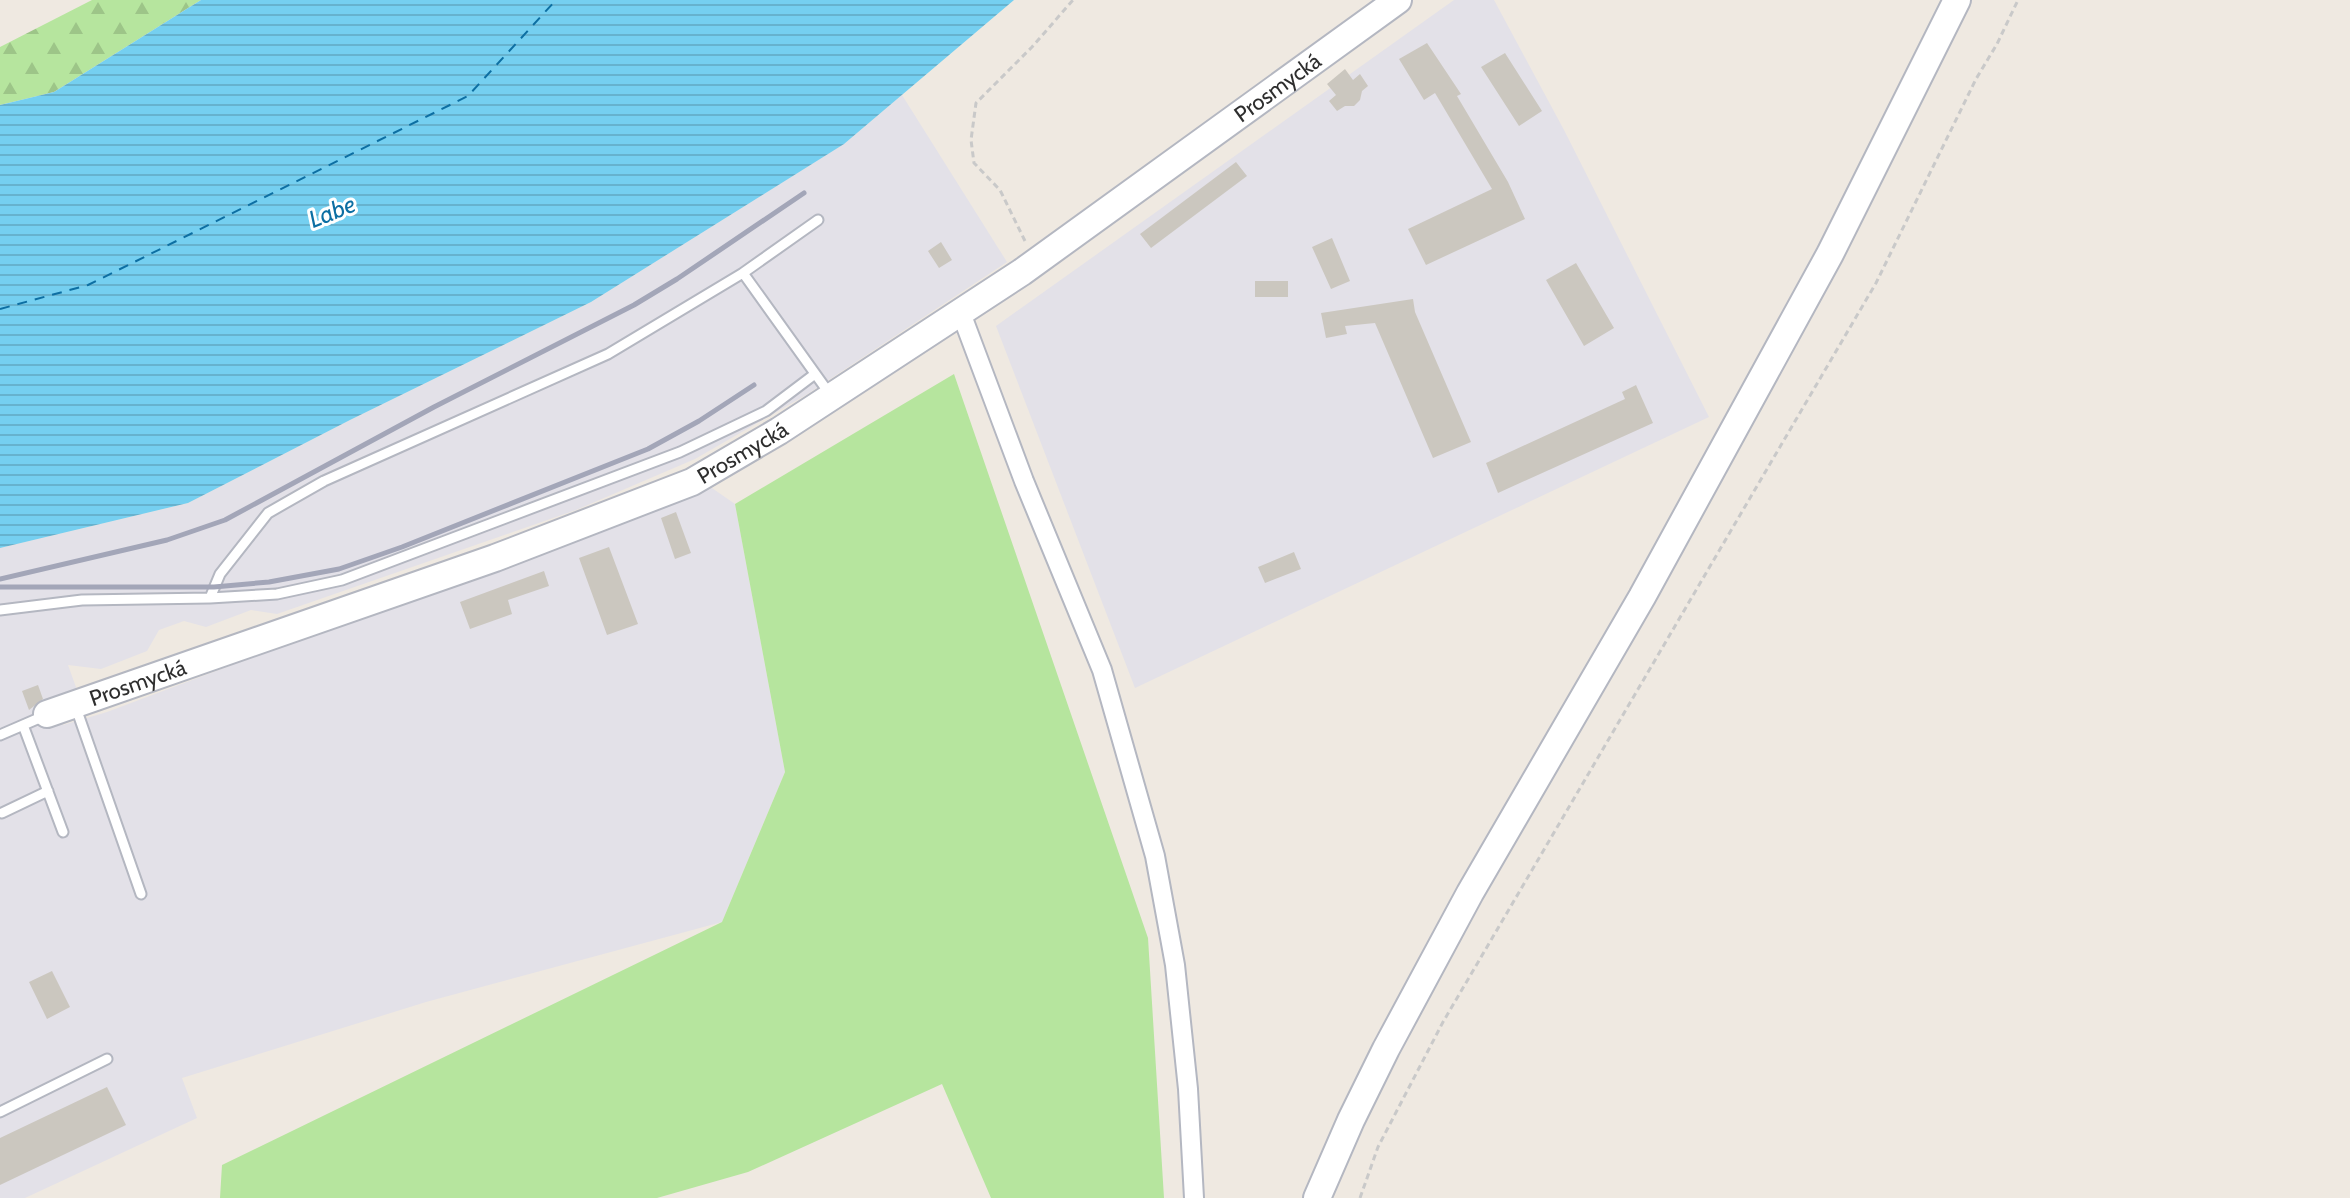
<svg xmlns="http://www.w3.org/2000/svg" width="2350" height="1198" font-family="Cabin,sans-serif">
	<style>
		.industrial { fill: #e3e1e8 }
		.grass { fill: #b6e59e }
		.forest { fill: url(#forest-firs) }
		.water { fill: url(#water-rules) }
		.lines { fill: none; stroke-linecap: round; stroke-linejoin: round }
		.ferry { stroke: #0d6fa3; stroke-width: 2; stroke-dasharray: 10 8; stroke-linecap: butt }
		.building { fill: #cbc7bf }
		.lane-casing { stroke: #b4b7c1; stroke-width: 13 }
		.street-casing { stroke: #b4b7c1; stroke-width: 22 }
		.secondary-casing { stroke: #b4b7c1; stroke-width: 30 }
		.path { stroke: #c9c9c9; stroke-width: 3; stroke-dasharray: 6 4; stroke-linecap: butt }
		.lane { stroke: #fff; stroke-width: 9 }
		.street { stroke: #fff; stroke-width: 18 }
		.secondary { stroke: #fff; stroke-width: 26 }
		.rail { stroke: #a3a6b8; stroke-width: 5 }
		.labels { text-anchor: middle; stroke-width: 6; stroke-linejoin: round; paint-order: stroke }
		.street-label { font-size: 22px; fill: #2e2e2e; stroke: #fff }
		.water-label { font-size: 24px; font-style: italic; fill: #0d6fa3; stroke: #fff }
	</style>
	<defs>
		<pattern id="forest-firs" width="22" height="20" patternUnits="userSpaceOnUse" patternTransform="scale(2)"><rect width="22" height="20" fill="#b6e59e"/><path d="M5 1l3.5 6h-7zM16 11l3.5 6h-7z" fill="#9dc588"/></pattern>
		<pattern id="water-rules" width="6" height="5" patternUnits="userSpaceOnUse" patternTransform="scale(2)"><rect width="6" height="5" fill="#75cff0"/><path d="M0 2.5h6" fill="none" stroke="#66b2ce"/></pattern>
	</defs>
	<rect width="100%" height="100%" fill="#efe9e1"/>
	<path class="industrial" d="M 1454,0 L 1494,0 L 1564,130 L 1709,417 L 1135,688 L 996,326 Z
		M 902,95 L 1007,262 L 806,395 L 695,459 L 576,510 L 277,614 L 251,610 L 206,627 L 184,621 L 159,630 L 147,651 L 101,669 L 68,665 L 77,690 L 55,702 L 63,725 L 107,712 L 709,486 L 735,504 L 785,772 L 722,922 L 426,1002 L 182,1078 L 197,1118 L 25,1198 L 0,1198 L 0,548 L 188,503 L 350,420 L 591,302 L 845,143 Z"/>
	<path class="grass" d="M 954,374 L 1148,938 L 1164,1198 L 991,1198 L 942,1084 L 748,1172 L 657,1198 L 220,1198 L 222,1165 L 722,922 L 785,772 L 735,504 Z"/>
	<path class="forest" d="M 92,0 L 201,0 L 54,92 L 0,105 L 0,47 Z"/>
	<path class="water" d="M 201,0 L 1014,0 L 844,144 L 591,302 L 350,420 L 188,503 L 0,548 L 0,105 L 54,92 Z"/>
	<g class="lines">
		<path class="ferry" d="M 0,309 L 88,285 L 468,96 L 556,0"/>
	</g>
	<path class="building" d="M 1427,43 L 1461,94 L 1457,96 L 1508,182 L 1525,219 L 1426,265 L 1408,229 L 1492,189 L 1435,93 L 1424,100 L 1399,59 Z
		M 1505,53 L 1542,111 L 1519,126 L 1481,67 Z
		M 1345,69 L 1353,80 L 1360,74 L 1368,86 L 1362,91 L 1360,100 L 1354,106 L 1345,106 L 1337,111 L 1329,101 L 1336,95 L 1327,84 Z
		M 1236,162 L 1247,176 L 1151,248 L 1140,234 Z
		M 1332,238 L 1350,281 L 1331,289 L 1312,247 Z
		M 941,242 L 952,260 L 939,268 L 928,251 Z
		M 1576,263 L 1614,328 L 1584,346 L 1546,280 Z
		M 1255,281 L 1288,281 L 1288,297 L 1255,297 Z
		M 1413,299 L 1415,312 L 1471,442 L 1433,458 L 1375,323 L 1345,326 L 1347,334 L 1326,338 L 1321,313 Z
		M 1636,385 L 1653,423 L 1498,493 L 1486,463 L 1625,399 L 1622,392 Z
		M 676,512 L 691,553 L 675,559 L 661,518 Z
		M 609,547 L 638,624 L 607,635 L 579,558 Z
		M 1294,552 L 1301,569 L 1265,583 L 1258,567 Z
		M 544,571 L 549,586 L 508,600 L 512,614 L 470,629 L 460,602 Z
		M 38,685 L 43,699 L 29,710 L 22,691 Z
		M 52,971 L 70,1007 L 47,1019 L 29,982 Z
		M 107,1087 L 126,1125 L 0,1185 L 0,1138 Z"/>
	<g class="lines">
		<defs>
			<path id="lane" d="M 743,273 L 829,393
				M 210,598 L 220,574 L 268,513 L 324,481 L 608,354 L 743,273 L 818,220
				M 0,610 L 82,600 L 210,598 L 277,594 L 342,580 L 680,452 L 766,411 L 815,374
				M 76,708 L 141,894
				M 23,725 L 63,832
				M 0,735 L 44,716
				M 2,813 L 48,791
				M 0,1112 L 107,1059"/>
			<path id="street" d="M 961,313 L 1024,481 L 1102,670 L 1155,856 L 1175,965 L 1188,1089 L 1194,1198"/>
			<g id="secondary">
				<path id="s1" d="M 47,714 L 495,558 L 692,482 L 779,431 L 1022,272 L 1398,0"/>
				<path d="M 1317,1198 L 1351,1120 L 1386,1049 L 1470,893 L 1642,597 L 1830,254 L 1957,0"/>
			</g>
		</defs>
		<use href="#lane" class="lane-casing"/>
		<use href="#street" class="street-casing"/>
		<use href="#secondary" class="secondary-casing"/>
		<path class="path" d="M 1025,241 L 1000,190 L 974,163 L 971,140 L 976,103 L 1032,47 L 1073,0
			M 1360,1198 L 1378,1147 L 1443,1022 L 1876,283 L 1976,79 L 1997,44 L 2018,0"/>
		<use href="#lane" class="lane"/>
		<use href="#street" class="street"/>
		<use href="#secondary" class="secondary"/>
		<path class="rail" d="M 0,579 L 167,540 L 225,520 L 434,407 L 634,305 L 677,279 L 804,193
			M 0,587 L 214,587 L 269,582 L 339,569 L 402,547 L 648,449 L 699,421 L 754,385"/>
	</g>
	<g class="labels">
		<g class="street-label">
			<text dy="8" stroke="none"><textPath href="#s1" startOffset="1392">Prosmycká</textPath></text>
			<text dy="8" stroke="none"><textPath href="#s1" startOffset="744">Prosmycká</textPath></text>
			<text dy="8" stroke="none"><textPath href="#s1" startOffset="96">Prosmycká</textPath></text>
		</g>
		<g class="water-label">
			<text transform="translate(332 212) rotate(-22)" y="8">Labe</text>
		</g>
	</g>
</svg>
